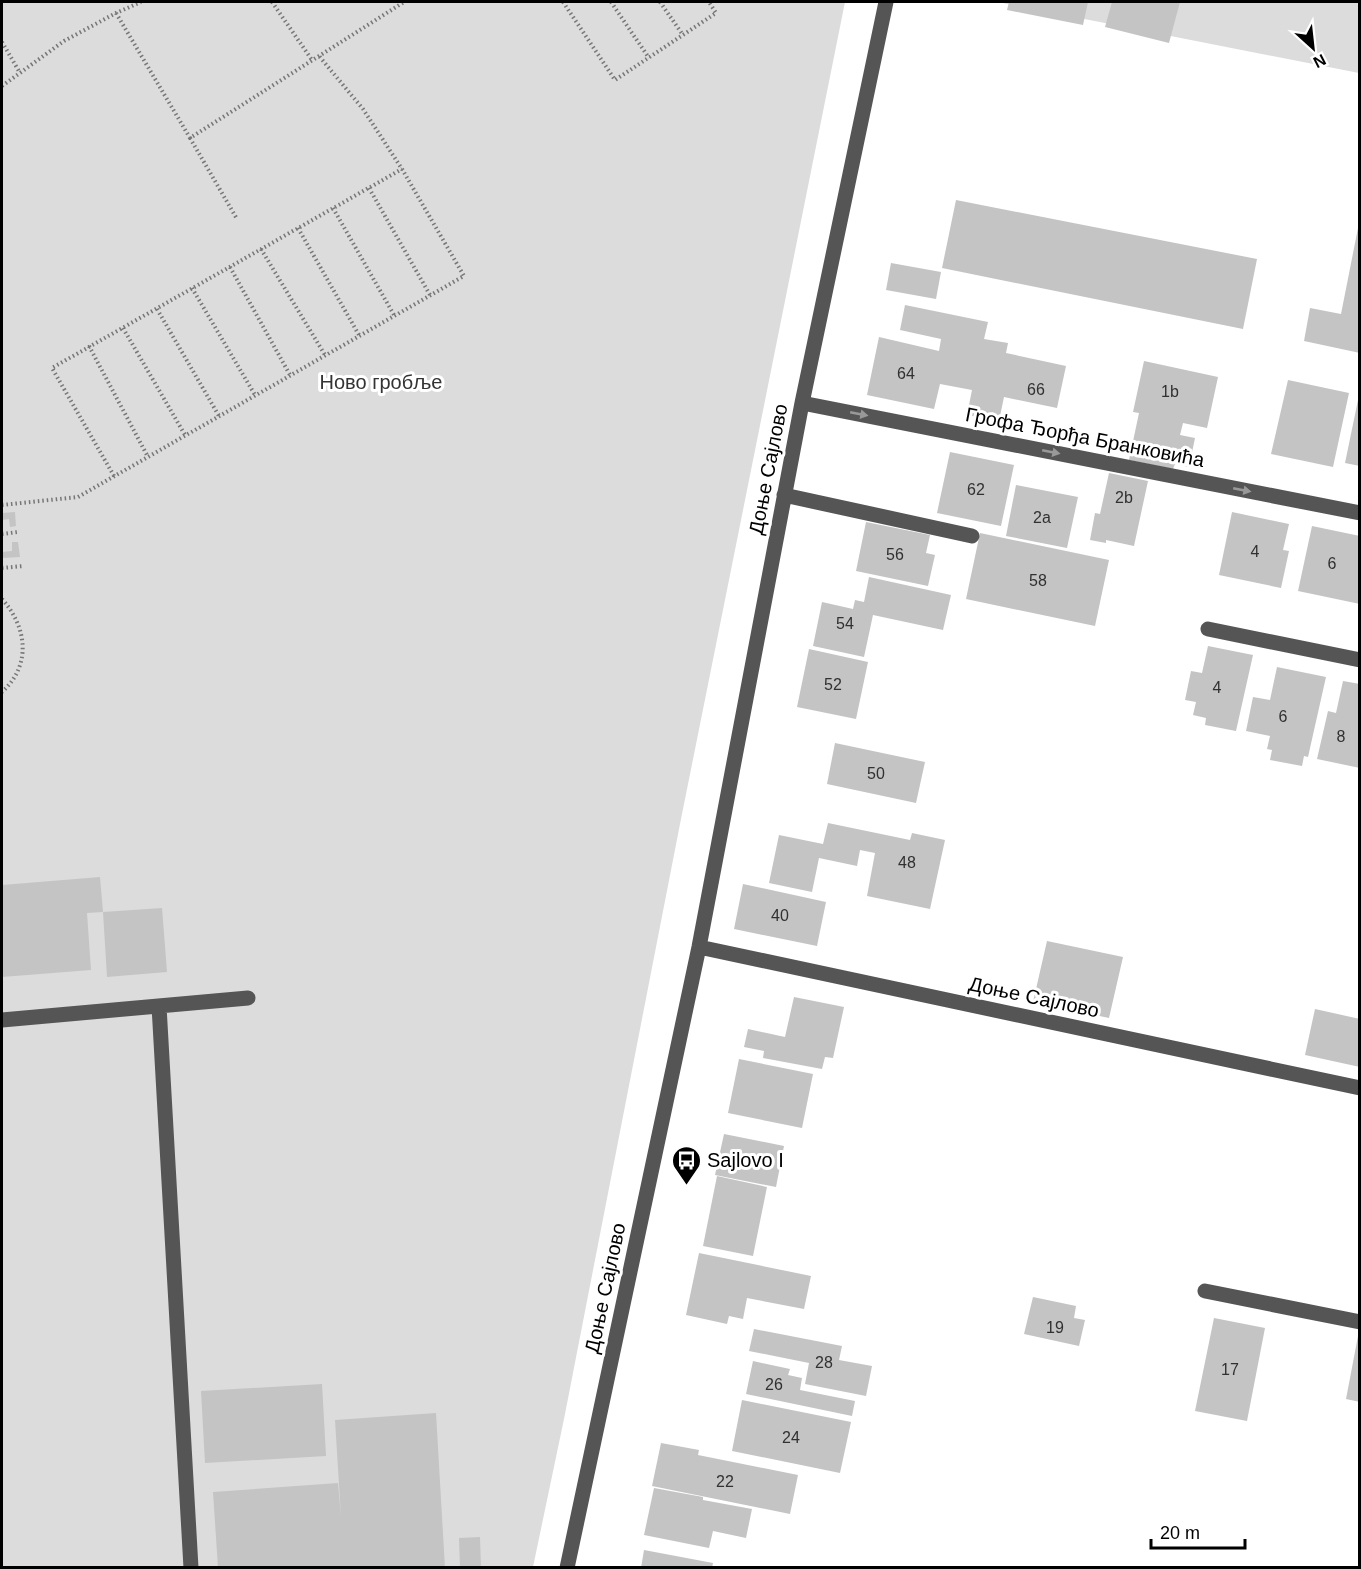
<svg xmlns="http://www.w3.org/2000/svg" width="1361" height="1569" font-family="Helvetica,sans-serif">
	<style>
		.green { fill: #dcdcdc }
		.building { fill: #c4c4c4 }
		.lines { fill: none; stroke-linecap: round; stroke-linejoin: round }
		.path { stroke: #777; stroke-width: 4; stroke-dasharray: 1.5 3; stroke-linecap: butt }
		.minor { stroke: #555; stroke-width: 15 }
		.oneway { fill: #999 }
		.labels { text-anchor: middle; stroke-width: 6; stroke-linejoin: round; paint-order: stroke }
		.number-label { font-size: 16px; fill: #313131 }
		.park-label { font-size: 20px; fill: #333; stroke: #fff }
		.street-label { font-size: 20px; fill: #000; stroke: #fff }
		.poi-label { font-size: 20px; fill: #000; stroke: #fff; text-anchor: start }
	</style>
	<rect width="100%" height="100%" fill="#fff"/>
	<path class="green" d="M 2,2 L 845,2 L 680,824 L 564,1419 L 533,1567 L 2,1567 Z
		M 998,2 L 1359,2 L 1359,73 Z"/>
	<path class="building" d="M 1009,2 L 1088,2 L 1083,25 L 1007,10 Z
		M 1112,2 L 1180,2 L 1169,43 L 1105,27 Z
		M 956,200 L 1257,259 L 1243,329 L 942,268 Z
		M 1358,228 L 1360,353 L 1304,341 L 1310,308 L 1341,314 Z
		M 891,263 L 941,272 L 936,299 L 886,290 Z
		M 905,305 L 988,322 L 984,339 L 1008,343 L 1006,353 L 1066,366 L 1057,408 L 1004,397 L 999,421 L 967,415 L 972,390 L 940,384 L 934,409 L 867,395 L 879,337 L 939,351 L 941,339 L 900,330 Z
		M 1144,361 L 1218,377 L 1207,428 L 1183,423 L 1180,435 L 1195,438 L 1189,467 L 1175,464 L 1173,469 L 1129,460 L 1139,413 L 1133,412 Z
		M 1288,380 L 1349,393 L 1333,467 L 1271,454 Z
		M 1358,400 L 1360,400 L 1360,466 L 1345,463 Z
		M 950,452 L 1014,465 L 1001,526 L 937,513 Z
		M 1109,473 L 1148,481 L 1134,546 L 1106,540 L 1106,543 L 1090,540 L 1095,513 L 1100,514 Z
		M 1016,485 L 1078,497 L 1067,548 L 1006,536 Z
		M 15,512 L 16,526 L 10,527 L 9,519 L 2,520 L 2,513 Z
		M 1232,512 L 1289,524 L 1283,550 L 1289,551 L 1281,588 L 1219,575 Z
		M 866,522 L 930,535 L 926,553 L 935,555 L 928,586 L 856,571 Z
		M 1312,526 L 1360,536 L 1360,604 L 1298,591 Z
		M 980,533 L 1109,560 L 1095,626 L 966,599 Z
		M 12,542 L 18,542 L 20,557 L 2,558 L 2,552 L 12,551 Z
		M 869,577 L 951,595 L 943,630 L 873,615 L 864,657 L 813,646 L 822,602 L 853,609 L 855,600 L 864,602 Z
		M 1208,646 L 1253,655 L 1236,731 L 1205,725 L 1206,718 L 1193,715 L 1196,702 L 1185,700 L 1191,671 L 1202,673 Z
		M 809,649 L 868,662 L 856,719 L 797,707 Z
		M 1277,667 L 1326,677 L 1308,757 L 1304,756 L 1302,766 L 1270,760 L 1272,750 L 1267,749 L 1270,736 L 1246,731 L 1253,697 L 1270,700 Z
		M 1343,681 L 1360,684 L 1360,768 L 1317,759 L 1328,711 L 1336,713 Z
		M 835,743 L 925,762 L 916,803 L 827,784 Z
		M 828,823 L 910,840 L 912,833 L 945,840 L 930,909 L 867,896 L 875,853 L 860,850 L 857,866 L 819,858 L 812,892 L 769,883 L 779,835 L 823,844 Z
		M 100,877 L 103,912 L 87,913 L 91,970 L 2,977 L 2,885 Z
		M 743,884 L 826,902 L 817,946 L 734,929 Z
		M 162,908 L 167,972 L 107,977 L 103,912 Z
		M 1047,941 L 1123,957 L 1109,1018 L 1033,1002 Z
		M 794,997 L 844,1007 L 833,1058 L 825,1057 L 822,1069 L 763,1058 L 764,1051 L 744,1047 L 748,1029 L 785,1037 Z
		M 1315,1009 L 1360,1019 L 1360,1067 L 1305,1055 Z
		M 739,1059 L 813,1074 L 802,1128 L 728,1113 Z
		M 724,1134 L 784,1146 L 776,1187 L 715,1175 Z
		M 717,1176 L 767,1187 L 753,1256 L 703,1246 Z
		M 699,1253 L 811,1276 L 804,1309 L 747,1298 L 743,1319 L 729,1316 L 727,1324 L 686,1315 Z
		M 1033,1297 L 1076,1306 L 1074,1318 L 1085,1320 L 1079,1346 L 1024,1334 Z
		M 1214,1318 L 1265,1328 L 1247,1421 L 1195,1411 Z
		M 754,1329 L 842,1346 L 839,1360 L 872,1366 L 866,1396 L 805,1384 L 809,1363 L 749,1351 Z
		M 1358,1336 L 1360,1336 L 1360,1402 L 1346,1399 Z
		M 753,1361 L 790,1369 L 788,1375 L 802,1378 L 800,1390 L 855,1401 L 852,1416 L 746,1394 Z
		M 322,1384 L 326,1456 L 205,1463 L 201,1391 Z
		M 742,1400 L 851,1422 L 840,1473 L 732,1451 Z
		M 436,1413 L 445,1568 L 218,1568 L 213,1492 L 338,1483 L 341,1517 L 335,1420 Z
		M 661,1443 L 699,1450 L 698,1455 L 798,1475 L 790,1514 L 652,1486 Z
		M 654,1488 L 703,1497 L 703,1500 L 752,1509 L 746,1538 L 713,1531 L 709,1548 L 644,1535 Z
		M 480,1537 L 481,1568 L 460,1568 L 459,1538 Z
		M 644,1550 L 713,1563 L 712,1568 L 641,1568 Z"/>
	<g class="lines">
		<path class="path" d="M 272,2 L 312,60
			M 563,2 L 615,80 L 716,13 L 709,2
			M 611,2 L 649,58
			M 660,2 L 683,35
			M 116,13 L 190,138 L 404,2
			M 2,42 L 20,73
			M 2,86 L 64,41 L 116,13 L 141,2
			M 190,138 L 237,219
			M 369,188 L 430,295
			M 333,208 L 394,315
			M 298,228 L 359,335
			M 261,249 L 325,355
			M 230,267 L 290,375
			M 192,288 L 255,395
			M 157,309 L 219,416
			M 123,328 L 185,435
			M 89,346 L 148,457
			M 114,476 L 52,368 L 402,169
			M 2,505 L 78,497 L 464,276 L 402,169 L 363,109 L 319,56
			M 2,534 L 18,532
			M 2,568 L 23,566
			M 2,599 C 27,627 32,665 2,692"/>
		<path class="minor" d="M 802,403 L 1360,513
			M 784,495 L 972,536
			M 1208,629 L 1360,660
			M 699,947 L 1360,1088
			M 159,1006 L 191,1568
			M 2,1020 L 248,998
			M 1205,1291 L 1360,1322
			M 567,1568 L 699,947 L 802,403 L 886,2"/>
	</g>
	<defs><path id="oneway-solid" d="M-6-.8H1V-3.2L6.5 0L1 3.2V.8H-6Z" transform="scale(1.5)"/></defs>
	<g class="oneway">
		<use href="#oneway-solid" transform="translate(859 414) rotate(11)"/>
		<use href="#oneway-solid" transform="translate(1051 452) rotate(11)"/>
		<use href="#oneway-solid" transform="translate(1242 490) rotate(11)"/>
	</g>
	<defs>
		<symbol id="bus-pin" viewBox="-11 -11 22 30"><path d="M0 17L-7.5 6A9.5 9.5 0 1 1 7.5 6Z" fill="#000" stroke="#fff"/><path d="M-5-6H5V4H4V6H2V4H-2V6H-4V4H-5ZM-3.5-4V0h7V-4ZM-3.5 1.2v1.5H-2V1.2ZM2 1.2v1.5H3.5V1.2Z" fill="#fff"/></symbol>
	</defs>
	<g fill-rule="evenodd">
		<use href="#bus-pin" x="670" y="1144" width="33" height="45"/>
	</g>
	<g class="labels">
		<g class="number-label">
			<text x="906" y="379">64</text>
			<text x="1036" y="395">66</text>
			<text x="1170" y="397">1b</text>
			<text x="976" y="495">62</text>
			<text x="1124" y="503">2b</text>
			<text x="1042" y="523">2a</text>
			<text x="1255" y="557">4</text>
			<text x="895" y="560">56</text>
			<text x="1332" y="569">6</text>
			<text x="1038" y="586">58</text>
			<text x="845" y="629">54</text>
			<text x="833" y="690">52</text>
			<text x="1217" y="693">4</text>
			<text x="1283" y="722">6</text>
			<text x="1341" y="742">8</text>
			<text x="876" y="779">50</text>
			<text x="907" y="868">48</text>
			<text x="780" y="921">40</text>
			<text x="1055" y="1333">19</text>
			<text x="824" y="1368">28</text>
			<text x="1230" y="1375">17</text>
			<text x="774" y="1390">26</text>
			<text x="791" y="1443">24</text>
			<text x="725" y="1487">22</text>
		</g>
		<g class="park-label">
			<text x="381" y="389">Ново гробље</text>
		</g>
		<g class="street-label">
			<text transform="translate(1085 437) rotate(11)" y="7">Грофа Ђорђа Бранковића</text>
			<text transform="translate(768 469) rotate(-79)" y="7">Доње Сајлово</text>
			<text transform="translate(1034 997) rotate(12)" y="7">Доње Сајлово</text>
			<text transform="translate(605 1288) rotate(-78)" y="7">Доње Сајлово</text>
		</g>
		<g class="poi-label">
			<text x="707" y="1167">Sajlovo I</text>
		</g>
	</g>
	<rect width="1361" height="1569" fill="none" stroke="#000000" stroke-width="6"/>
	<g transform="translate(1313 48) rotate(153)" stroke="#ffffff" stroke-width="4.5" paint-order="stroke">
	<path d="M0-4.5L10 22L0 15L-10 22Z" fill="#000000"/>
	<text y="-9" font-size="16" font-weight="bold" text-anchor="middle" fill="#000000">N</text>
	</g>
	<path d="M1151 1539v9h94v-9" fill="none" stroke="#000000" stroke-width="3"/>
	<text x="1160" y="1539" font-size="18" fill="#000000" stroke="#ffffff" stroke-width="4.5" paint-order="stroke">20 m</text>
</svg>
